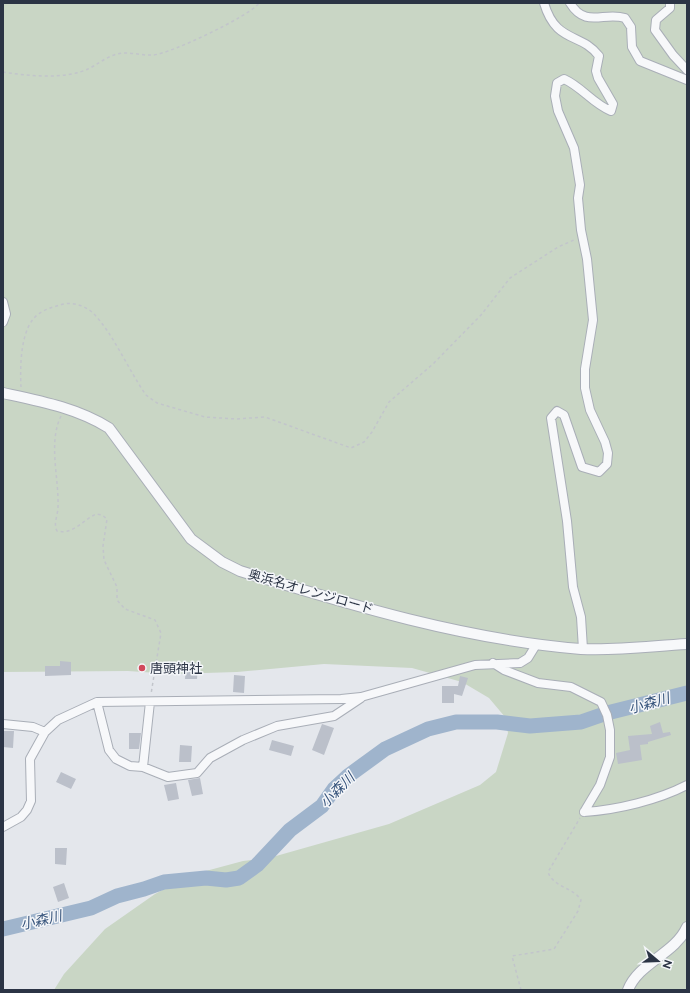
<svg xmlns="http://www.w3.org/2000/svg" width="690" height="993" font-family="Raleway,'Noto Sans JP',sans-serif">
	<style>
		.green { fill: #c9d6c5 }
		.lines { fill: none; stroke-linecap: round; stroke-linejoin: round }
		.river { stroke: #9fb4cc; stroke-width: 15 }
		.building { fill: #bbc0ca }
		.minor-casing { stroke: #a9aeb7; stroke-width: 10 }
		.tertiary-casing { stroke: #a9aeb7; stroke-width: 12 }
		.path { stroke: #c2c5cb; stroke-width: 1.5; stroke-dasharray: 3 3; stroke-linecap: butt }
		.minor { stroke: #f7f8fa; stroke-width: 8 }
		.tertiary { stroke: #f7f8fa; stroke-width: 10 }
		.poi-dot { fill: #d1495b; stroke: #f4f6f9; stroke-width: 1.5 }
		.labels { text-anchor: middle; stroke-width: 3; stroke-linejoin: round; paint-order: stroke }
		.street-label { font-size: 13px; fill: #2b3445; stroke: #f4f6f9 }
		.poi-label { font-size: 13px; fill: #2b3445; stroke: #f4f6f9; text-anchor: start }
		.water-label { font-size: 14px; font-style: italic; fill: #34527a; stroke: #f4f6f9 }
	</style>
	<rect width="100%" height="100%" fill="#e4e7ec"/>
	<path class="green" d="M 3,3 L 687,3 L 687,990 L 54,990 L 64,974 L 105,929 L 155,894 L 191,875 L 243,861 L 269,858 L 389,824 L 480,785 L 496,772 L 508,733 L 505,717 L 489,698 L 462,682 L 412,668 L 324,664 L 237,672 L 172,674 L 128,671 L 3,672 Z"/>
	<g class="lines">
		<path class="river" d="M 3,929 L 91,908 L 117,896 L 144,889 L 164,882 L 206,878 L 226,880 L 239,878 L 257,865 L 290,830 L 322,806 L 334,789 L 348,776 L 385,749 L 428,729 L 456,722 L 497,722 L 530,726 L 581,722 L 607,713 L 687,693"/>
	</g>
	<path class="building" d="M 60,661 L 71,662 L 71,675 L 45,676 L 45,666 L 60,666 Z
		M 186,662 L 198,663 L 197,679 L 185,679 Z
		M 234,675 L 245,676 L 244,693 L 233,692 Z
		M 460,676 L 468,678 L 462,696 L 454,694 L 454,703 L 442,703 L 442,686 L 458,686 Z
		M 660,722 L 663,733 L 670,732 L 671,735 L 648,742 L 648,744 L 640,745 L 642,760 L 618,764 L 616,753 L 630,750 L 628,736 L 652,734 L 650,726 Z
		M 322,724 L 334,728 L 324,755 L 312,750 Z
		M 3,731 L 14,731 L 13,748 L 3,747 Z
		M 129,733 L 141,733 L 139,749 L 129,749 Z
		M 272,740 L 294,746 L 291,756 L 269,750 Z
		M 180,745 L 192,746 L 191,762 L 179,762 Z
		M 61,772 L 76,779 L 71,789 L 56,782 Z
		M 200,778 L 203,794 L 192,796 L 188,780 Z
		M 176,783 L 179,799 L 168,801 L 164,785 Z
		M 55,848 L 67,848 L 66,865 L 55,864 Z
		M 64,883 L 69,898 L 58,902 L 53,887 Z"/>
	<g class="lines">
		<defs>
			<path id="minor" d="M 544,3 C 556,44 581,32 599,56 L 596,71 L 598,78 L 613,104 L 611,111 C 593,104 582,87 564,79 L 557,83 L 555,96 L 558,111 L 574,148 L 580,185 L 578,198 L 581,230 L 587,259 L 593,320 L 585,369 L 585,388 L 590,410 L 605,442 L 608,453 L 607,464 L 599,472 L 582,467 L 564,415 L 557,411 L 551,418 L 567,521 L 573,587 L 581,617 L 583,649
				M 570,3 C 586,29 604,11 625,18 L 631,27 L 632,47 L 640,61 L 687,80
				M 670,3 L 670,8 L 656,20 L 655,30 L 673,55 L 687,70
				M 3,302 L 6,314 L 3,322
				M 493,663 L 504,670 L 538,683 L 571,687 L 601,702 L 607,715 L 610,730 L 610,757 L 600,785 L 584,812
				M 97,702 L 109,750 L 116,759 L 130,766 L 143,767 L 168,777 L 197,773 L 210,758 L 243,740 L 277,726 L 334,716 L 361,698
				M 3,724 L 33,727 L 45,732
				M 143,767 L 150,702
				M 584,812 C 617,810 658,800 687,785
				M 3,827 L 21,817 L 27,810 L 31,801 L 30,759 L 45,732 L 58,720 L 97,702 L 341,699 L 361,697 L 475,665 L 520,663 L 528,658 L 536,645"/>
			<path id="tertiary" d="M 3,393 C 40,401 77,408 109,428 L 191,539 L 222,562 L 240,571 C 350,605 467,640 581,649 C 616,651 652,646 687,644
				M 628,990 C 638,963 675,954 687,927"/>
		</defs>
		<use href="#minor" class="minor-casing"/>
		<use href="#tertiary" class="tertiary-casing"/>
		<path class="path" d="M 3,72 C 28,76 67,80 90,68 C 98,64 105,58 114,55 C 127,50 140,56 153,55 C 170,54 250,16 259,3
			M 21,387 C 20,366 20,325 40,313 C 46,309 53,307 60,305 C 71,301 84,305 93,313 C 113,333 129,371 146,395 L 157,403 L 205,417 L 236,419 L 265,417 L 351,448 L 364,442 L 372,432 L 389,402 L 433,364 L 481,315 L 510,278 L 558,247 L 574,240
			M 61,416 C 48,443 59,477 58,507 C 58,515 53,524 57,531 C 73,535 83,520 96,514 L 102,515 L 107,519 L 103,546 L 104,560 L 117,587 L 117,600 L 125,609 L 155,620 L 161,633 L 151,694
			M 521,990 L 512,956 L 554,949 L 578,911 L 581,900 C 574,888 553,887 548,872 L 580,818"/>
		<use href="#minor" class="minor"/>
		<use href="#tertiary" class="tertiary"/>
	</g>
	<circle class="poi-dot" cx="142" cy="668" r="4"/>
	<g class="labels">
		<g class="street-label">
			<text transform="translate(311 591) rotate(16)" y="5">奥浜名オレンジロード</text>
		</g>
		<g class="poi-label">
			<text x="150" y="673">唐頭神社</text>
		</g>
		<g class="water-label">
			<text transform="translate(649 703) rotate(-16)" y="5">小森川</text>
			<text transform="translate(337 790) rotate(-45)" y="5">小森川</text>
			<text transform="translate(41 920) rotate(-13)" y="5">小森川</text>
		</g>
	</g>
	<rect width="690" height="993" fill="none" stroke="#2b3445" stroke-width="8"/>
	<g transform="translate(658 961) rotate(109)" stroke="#f4f6f9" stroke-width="3" paint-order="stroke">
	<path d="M0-3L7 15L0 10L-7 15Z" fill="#2b3445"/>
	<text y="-6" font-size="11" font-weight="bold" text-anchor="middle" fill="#2b3445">N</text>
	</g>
</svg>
